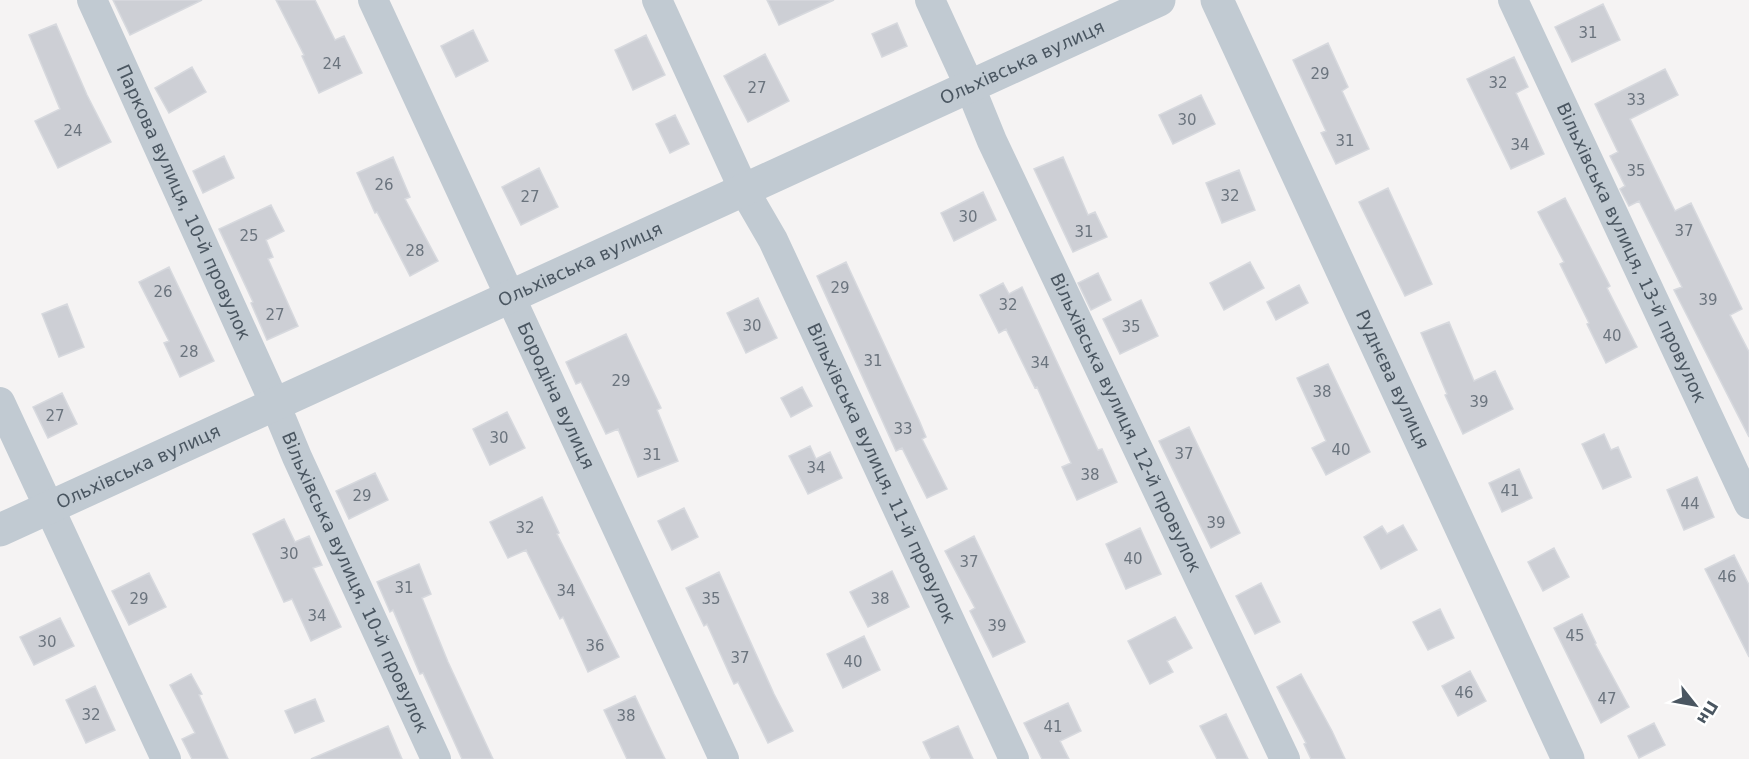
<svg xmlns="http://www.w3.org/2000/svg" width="1749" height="759" font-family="'DejaVu Sans',sans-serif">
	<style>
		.building { fill: #cdcfd5; stroke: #d7d9de; stroke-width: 1.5 }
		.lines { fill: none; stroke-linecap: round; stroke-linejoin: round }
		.minor { stroke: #c1cad2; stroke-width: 30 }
		.tertiary { stroke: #c1cad2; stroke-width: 33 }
		.labels { text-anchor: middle; stroke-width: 5; stroke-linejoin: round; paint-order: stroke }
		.number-label { font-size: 15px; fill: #6b747e }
		.street-label { font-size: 18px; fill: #4a5661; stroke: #fff }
	</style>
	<rect width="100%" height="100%" fill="#f5f3f3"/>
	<path class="building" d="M 113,0 L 202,0 L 130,35 Z
		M 276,0 L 315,0 L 335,40 L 344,36 L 362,73 L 319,93 L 302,56 L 304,55 Z
		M 767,0 L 834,0 L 779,25 Z
		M 1603,4 L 1620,40 L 1572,62 L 1555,27 Z
		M 897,23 L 907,46 L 882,57 L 872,34 Z
		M 56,24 L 87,95 L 111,142 L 58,168 L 35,121 L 60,109 L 29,35 Z
		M 473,30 L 488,61 L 456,77 L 441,46 Z
		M 646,35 L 665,75 L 633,90 L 615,50 Z
		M 1328,43 L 1348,87 L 1342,91 L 1369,149 L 1336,164 L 1321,133 L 1326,131 L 1293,60 Z
		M 765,54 L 789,101 L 748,122 L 724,76 Z
		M 1514,57 L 1528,87 L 1516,93 L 1544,154 L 1511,169 L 1467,79 Z
		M 192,67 L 206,92 L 169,113 L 155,88 Z
		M 1665,69 L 1678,95 L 1630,119 L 1675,211 L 1691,203 L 1742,309 L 1730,315 L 1749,352 L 1749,437 L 1674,290 L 1682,287 L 1639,201 L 1629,206 L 1620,189 L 1625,186 L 1610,156 L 1618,152 L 1595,104 Z
		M 1201,95 L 1215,124 L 1173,144 L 1159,115 Z
		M 675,115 L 689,144 L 670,153 L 656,124 Z
		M 224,156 L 234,178 L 203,193 L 193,171 Z
		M 393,157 L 410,197 L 405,199 L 438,261 L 410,276 L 377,212 L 375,213 L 357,173 Z
		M 1063,157 L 1088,215 L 1095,212 L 1107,237 L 1073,252 L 1034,169 Z
		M 539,168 L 558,207 L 521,225 L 502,187 Z
		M 1239,170 L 1255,210 L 1222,223 L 1206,183 Z
		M 1388,188 L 1432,284 L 1405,296 L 1359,202 Z
		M 983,192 L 996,220 L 954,241 L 941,213 Z
		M 1565,198 L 1610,286 L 1607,288 L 1637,347 L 1606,363 L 1587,324 L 1589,323 L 1560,264 L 1564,262 L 1538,212 Z
		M 271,205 L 284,231 L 266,240 L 273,257 L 268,259 L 298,326 L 267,340 L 251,303 L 253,302 L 219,229 Z
		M 846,262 L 919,420 L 926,437 L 922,439 L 947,489 L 927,498 L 902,448 L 896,451 L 817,276 Z
		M 1250,262 L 1264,288 L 1224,310 L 1210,283 Z
		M 169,267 L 214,361 L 180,377 L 164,343 L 169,341 L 139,282 Z
		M 1098,273 L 1111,300 L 1091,310 L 1078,283 Z
		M 1003,283 L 1009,294 L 1022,287 L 1098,450 L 1102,449 L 1117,482 L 1077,500 L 1062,467 L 1071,463 L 1037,387 L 1035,388 L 1006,329 L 999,333 L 980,295 Z
		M 1299,285 L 1308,303 L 1276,320 L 1267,302 Z
		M 758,298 L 777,338 L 746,353 L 727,313 Z
		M 1141,300 L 1158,336 L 1120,354 L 1103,319 Z
		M 67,304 L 84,347 L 59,357 L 42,314 Z
		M 1449,322 L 1474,381 L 1495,371 L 1513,409 L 1463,434 L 1445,395 L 1447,394 L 1421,333 Z
		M 626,334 L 661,408 L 657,410 L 678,461 L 638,477 L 618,429 L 606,434 L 581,382 L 576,384 L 566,362 Z
		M 1328,364 L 1370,452 L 1326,475 L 1312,448 L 1326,441 L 1297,378 Z
		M 802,387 L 812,406 L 791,417 L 781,398 Z
		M 62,393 L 77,424 L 48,438 L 33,407 Z
		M 507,412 L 525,448 L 490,465 L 473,429 Z
		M 1189,427 L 1240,533 L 1211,548 L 1159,441 Z
		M 1604,434 L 1611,450 L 1618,447 L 1631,477 L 1603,489 L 1582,444 Z
		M 810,446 L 816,459 L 830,452 L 842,478 L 808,494 L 789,456 Z
		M 1519,469 L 1532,498 L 1502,512 L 1489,483 Z
		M 375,473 L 388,500 L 349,519 L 336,491 Z
		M 1697,477 L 1714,517 L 1684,530 L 1667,490 Z
		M 542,497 L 559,533 L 557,534 L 619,657 L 588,672 L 563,617 L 560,619 L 526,550 L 508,558 L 490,522 Z
		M 684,508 L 698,537 L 672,550 L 658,521 Z
		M 284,519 L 295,542 L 309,536 L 322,565 L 313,568 L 341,627 L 311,641 L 292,599 L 284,602 L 253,534 Z
		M 1403,525 L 1417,550 L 1381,569 L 1364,537 L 1382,526 L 1387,534 Z
		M 1140,528 L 1161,574 L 1126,589 L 1106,544 Z
		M 974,536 L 1025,642 L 993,657 L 970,611 L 975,608 L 945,551 Z
		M 1554,548 L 1569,577 L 1543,591 L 1528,562 Z
		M 1734,555 L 1749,585 L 1749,657 L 1705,569 Z
		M 419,564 L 431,594 L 422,598 L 448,662 L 493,759 L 462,759 L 423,673 L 420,674 L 393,610 L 390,612 L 377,582 Z
		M 892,571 L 909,607 L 868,627 L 850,592 Z
		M 719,572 L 774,694 L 793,731 L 768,743 L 738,682 L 734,684 L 707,624 L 704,626 L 686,588 Z
		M 149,573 L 166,607 L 129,625 L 112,591 Z
		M 1261,583 L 1280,622 L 1255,634 L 1236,596 Z
		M 1440,609 L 1454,638 L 1428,650 L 1413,622 Z
		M 1582,614 L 1596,643 L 1595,644 L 1629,707 L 1601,723 L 1554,628 Z
		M 1175,617 L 1192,648 L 1167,661 L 1173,672 L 1150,684 L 1128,641 Z
		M 60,618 L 74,646 L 34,665 L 20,637 Z
		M 864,636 L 880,670 L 843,688 L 827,654 Z
		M 1470,671 L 1486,701 L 1458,716 L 1442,686 Z
		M 191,674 L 202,694 L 199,695 L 228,759 L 192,759 L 182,739 L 195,733 L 170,685 Z
		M 1301,674 L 1332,731 L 1345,759 L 1311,759 L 1304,744 L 1306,743 L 1277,687 Z
		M 95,686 L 115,730 L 86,743 L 66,700 Z
		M 635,696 L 651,730 L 665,759 L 627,759 L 604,710 Z
		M 315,699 L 324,721 L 295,733 L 285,711 Z
		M 1068,703 L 1081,731 L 1060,741 L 1069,759 L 1042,759 L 1024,723 Z
		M 1226,714 L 1248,759 L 1217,759 L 1200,726 Z
		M 1654,723 L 1665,745 L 1639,758 L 1628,736 Z
		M 388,726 L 402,759 L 311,759 Z
		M 958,726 L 973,759 L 931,759 L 923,742 Z"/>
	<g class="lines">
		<g class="minor">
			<path id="s1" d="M 92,0 L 275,404 L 297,457 L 436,759"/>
			<path id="s2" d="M 373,0 L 724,759"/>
			<path id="s3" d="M 657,0 L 744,190 L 773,240 L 1014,759"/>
			<path id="s4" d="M 930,0 L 970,87 L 992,141 L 1285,759"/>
			<path id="s5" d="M 1513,0 L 1749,504"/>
			<path d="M 0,402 L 166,759"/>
		</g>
		<g class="tertiary">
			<path id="s6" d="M 1217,0 L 1568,759"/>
			<path id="s7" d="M 0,530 L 1159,0"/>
		</g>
	</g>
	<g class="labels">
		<g class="number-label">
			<text x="1588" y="38">31</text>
			<text x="332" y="69">24</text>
			<text x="1320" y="79">29</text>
			<text x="1498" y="88">32</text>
			<text x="757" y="93">27</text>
			<text x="1636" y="105">33</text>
			<text x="1187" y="125">30</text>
			<text x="73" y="136">24</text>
			<text x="1345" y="146">31</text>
			<text x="1520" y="150">34</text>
			<text x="1636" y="176">35</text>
			<text x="384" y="190">26</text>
			<text x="1230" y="201">32</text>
			<text x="530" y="202">27</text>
			<text x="968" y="222">30</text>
			<text x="1684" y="236">37</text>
			<text x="1084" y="237">31</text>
			<text x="249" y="241">25</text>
			<text x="415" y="256">28</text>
			<text x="840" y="293">29</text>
			<text x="163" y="297">26</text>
			<text x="1708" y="305">39</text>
			<text x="1008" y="310">32</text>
			<text x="275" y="320">27</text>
			<text x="752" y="331">30</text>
			<text x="1131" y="332">35</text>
			<text x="1612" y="341">40</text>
			<text x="189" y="357">28</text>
			<text x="873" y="366">31</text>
			<text x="1040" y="368">34</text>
			<text x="621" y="386">29</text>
			<text x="1322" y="397">38</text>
			<text x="1479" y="407">39</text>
			<text x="55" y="421">27</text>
			<text x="903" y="434">33</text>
			<text x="499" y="443">30</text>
			<text x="1341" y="455">40</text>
			<text x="1184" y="459">37</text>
			<text x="652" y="460">31</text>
			<text x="816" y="473">34</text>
			<text x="1090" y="480">38</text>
			<text x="1510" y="496">41</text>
			<text x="362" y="501">29</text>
			<text x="1690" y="509">44</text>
			<text x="1216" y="528">39</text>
			<text x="525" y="533">32</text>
			<text x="289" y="559">30</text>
			<text x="1133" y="564">40</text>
			<text x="969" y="567">37</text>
			<text x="1727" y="582">46</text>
			<text x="404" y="593">31</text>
			<text x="566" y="596">34</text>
			<text x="139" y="604">29</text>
			<text x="711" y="604">35</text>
			<text x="880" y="604">38</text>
			<text x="317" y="621">34</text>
			<text x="997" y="631">39</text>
			<text x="1575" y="641">45</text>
			<text x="47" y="647">30</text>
			<text x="595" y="651">36</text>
			<text x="740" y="663">37</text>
			<text x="853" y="667">40</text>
			<text x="1464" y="698">46</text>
			<text x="1607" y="704">47</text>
			<text x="91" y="720">32</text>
			<text x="626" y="721">38</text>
			<text x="1053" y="732">41</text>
		</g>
		<g class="street-label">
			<text dy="6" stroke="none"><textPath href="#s7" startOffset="1124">Ольхівська вулиця</textPath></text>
			<text dy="6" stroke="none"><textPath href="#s1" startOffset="222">Паркова вулиця, 10-й провулок</textPath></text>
			<text dy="6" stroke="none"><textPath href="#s5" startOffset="279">Вільхівська вулиця, 13-й провулок</textPath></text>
			<text dy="6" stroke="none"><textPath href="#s7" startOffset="638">Ольхівська вулиця</textPath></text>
			<text dy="6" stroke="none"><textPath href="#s6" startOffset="418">Руднєва вулиця</textPath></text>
			<text dy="6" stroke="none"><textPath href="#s2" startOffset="436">Бородіна вулиця</textPath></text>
			<text dy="6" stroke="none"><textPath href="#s4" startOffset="466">Вільхівська вулиця, 12-й провулок</textPath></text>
			<text dy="6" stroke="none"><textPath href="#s7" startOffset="152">Ольхівська вулиця</textPath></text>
			<text dy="6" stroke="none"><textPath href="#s3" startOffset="524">Вільхівська вулиця, 11-й провулок</textPath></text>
			<text dy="6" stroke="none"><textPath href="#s1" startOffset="639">Вільхівська вулиця, 10-й провулок</textPath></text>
		</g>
	</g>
	<g transform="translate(1695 705) rotate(121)" stroke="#ffffff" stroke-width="4.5" paint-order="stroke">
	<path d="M0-4.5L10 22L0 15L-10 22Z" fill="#4a5661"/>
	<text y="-9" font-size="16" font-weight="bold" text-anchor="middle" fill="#4a5661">Пн</text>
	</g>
</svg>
